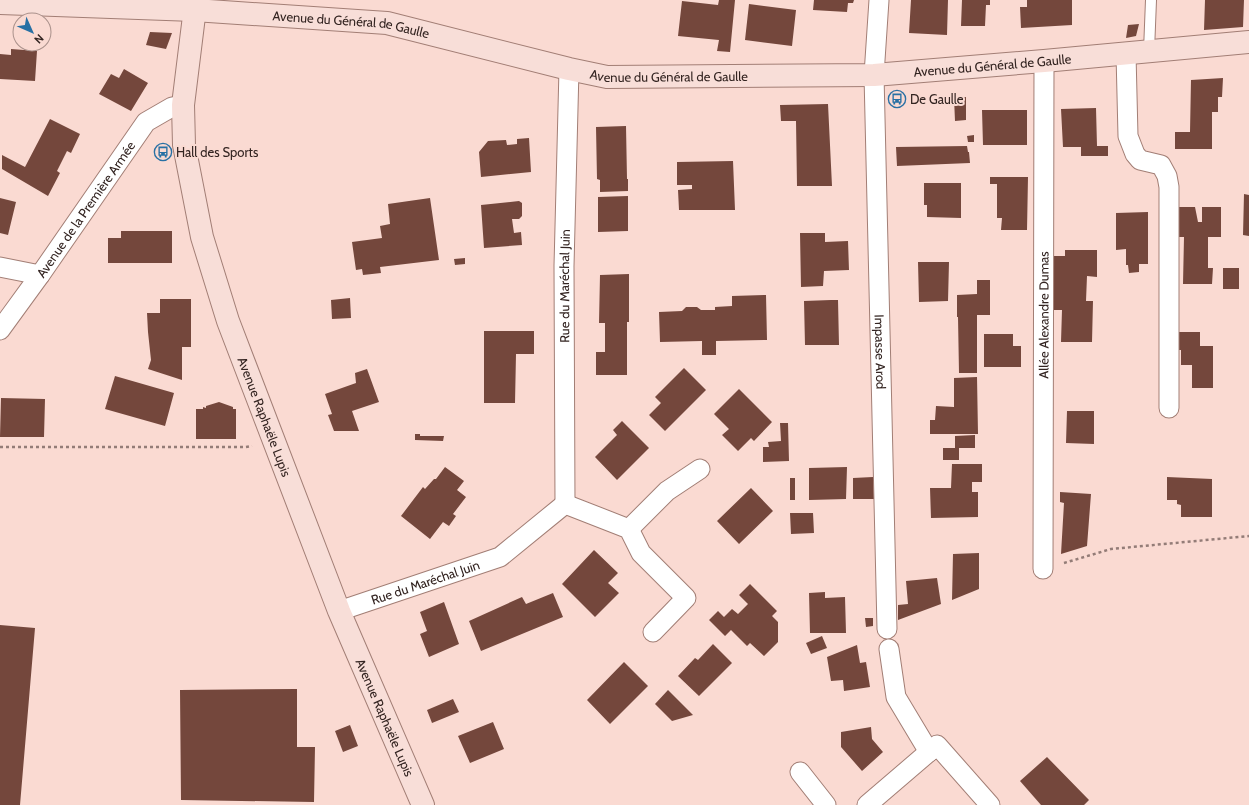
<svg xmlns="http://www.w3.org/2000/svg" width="1249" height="805" font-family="Cabin,sans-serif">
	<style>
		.building { fill: #74473c }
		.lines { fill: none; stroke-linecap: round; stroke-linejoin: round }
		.lane-casing { stroke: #a27e75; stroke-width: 12 }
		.street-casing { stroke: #a27e75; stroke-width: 21 }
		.secondary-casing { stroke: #a27e75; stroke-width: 24 }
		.path { stroke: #937c77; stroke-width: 2.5; stroke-dasharray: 3 3; stroke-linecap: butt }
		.lane { stroke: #fff; stroke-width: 10 }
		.street { stroke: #fff; stroke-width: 19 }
		.secondary { stroke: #f8ded8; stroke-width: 22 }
		.labels { text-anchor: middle; stroke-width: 4; stroke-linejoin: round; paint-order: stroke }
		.street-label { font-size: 13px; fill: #332421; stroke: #fadad2 }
		.poi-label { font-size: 13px; fill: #332421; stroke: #fadad2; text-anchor: start }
	</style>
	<rect width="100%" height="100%" fill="#fadad2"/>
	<path class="building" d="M 719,0 L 735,0 L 730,52 L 717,51 L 719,40 L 678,36 L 682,1 L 718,5 Z
		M 814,0 L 854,0 L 853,3 L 848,3 L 847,12 L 813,10 Z
		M 911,0 L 948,0 L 947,35 L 909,33 Z
		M 962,0 L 990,0 L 990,5 L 986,5 L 985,26 L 961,26 Z
		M 1027,0 L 1072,0 L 1072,25 L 1021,28 L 1020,7 L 1027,7 Z
		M 1205,0 L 1244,0 L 1243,27 L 1204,30 Z
		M 749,4 L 796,10 L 792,46 L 745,40 Z
		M 1139,24 L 1136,36 L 1126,38 L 1128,25 Z
		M 150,32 L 172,33 L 166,49 L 146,45 Z
		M 11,49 L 37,51 L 35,81 L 0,79 L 0,54 L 11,55 Z
		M 124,69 L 148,83 L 131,111 L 99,94 L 111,74 L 119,78 Z
		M 1223,78 L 1222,97 L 1218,97 L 1218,112 L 1212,112 L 1212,149 L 1175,149 L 1175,132 L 1190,132 L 1191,80 Z
		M 966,97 L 966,120 L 955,121 L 954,98 Z
		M 828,104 L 832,186 L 797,186 L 796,121 L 781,121 L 780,105 Z
		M 1096,108 L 1097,146 L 1108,146 L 1108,156 L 1081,156 L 1081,147 L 1063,147 L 1061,109 Z
		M 982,110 L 1027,110 L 1027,145 L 983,145 Z
		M 50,119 L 80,134 L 71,153 L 67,151 L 57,171 L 60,173 L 48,196 L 2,169 L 2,155 L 25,167 Z
		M 626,126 L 627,179 L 628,179 L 628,191 L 600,192 L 600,180 L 597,179 L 596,127 Z
		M 974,135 L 974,142 L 968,142 L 967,136 Z
		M 529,138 L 531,172 L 481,177 L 479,152 L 488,141 L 506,140 L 507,145 L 517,144 L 517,139 Z
		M 967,146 L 968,152 L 969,152 L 970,163 L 897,166 L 896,147 Z
		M 733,161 L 735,210 L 679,210 L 678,190 L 692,189 L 692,185 L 677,185 L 677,162 Z
		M 990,177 L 1028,177 L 1027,230 L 1001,230 L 1002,218 L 997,218 L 997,184 L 990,184 Z
		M 924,183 L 961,183 L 961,218 L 927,217 L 927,205 L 924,205 Z
		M 1244,194 L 1249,195 L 1249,236 L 1243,235 Z
		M 628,196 L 628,231 L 598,232 L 598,197 Z
		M 0,198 L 16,202 L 8,235 L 0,233 Z
		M 430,198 L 439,260 L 380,267 L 381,273 L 363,275 L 362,269 L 356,270 L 352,242 L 382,238 L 380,226 L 390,224 L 388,204 Z
		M 519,201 L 522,203 L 522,216 L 519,219 L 512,219 L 514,233 L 521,232 L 522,245 L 484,248 L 481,205 Z
		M 1178,207 L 1195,207 L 1198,222 L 1202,222 L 1202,207 L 1221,207 L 1221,237 L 1208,237 L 1208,268 L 1213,268 L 1212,284 L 1183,284 L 1184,237 L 1178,237 Z
		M 1148,212 L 1148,264 L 1139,264 L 1139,272 L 1129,273 L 1128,265 L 1126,265 L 1126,249 L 1116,250 L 1116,213 Z
		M 121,231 L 172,231 L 172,263 L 108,263 L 108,238 L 121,238 Z
		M 800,233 L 825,233 L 825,242 L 848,241 L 849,270 L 824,271 L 823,286 L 801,287 Z
		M 1065,250 L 1097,250 L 1097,277 L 1087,276 L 1086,301 L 1093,301 L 1092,342 L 1061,342 L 1062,310 L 1054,310 L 1054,256 L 1065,256 Z
		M 465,258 L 465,264 L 455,265 L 454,259 Z
		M 918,262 L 949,262 L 948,301 L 919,302 Z
		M 1223,268 L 1239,268 L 1239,289 L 1223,289 Z
		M 629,274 L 629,322 L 627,322 L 627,375 L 596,375 L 596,352 L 605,352 L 605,323 L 599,323 L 600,275 Z
		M 977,280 L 990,280 L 990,315 L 977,315 L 977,373 L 959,373 L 958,317 L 957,317 L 957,295 L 977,294 Z
		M 766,295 L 767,340 L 716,341 L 716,355 L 702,355 L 702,341 L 660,342 L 659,312 L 682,311 L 686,307 L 697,307 L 701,310 L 715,310 L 715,307 L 732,306 L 732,296 Z
		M 350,298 L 351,318 L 332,319 L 331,300 Z
		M 160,299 L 191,299 L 191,347 L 182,347 L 182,380 L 148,369 L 151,360 L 148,332 L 147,313 L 160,313 Z
		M 831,300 L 838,300 L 839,345 L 805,345 L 804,301 Z
		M 484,331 L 534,331 L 534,354 L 516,354 L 515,403 L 484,403 Z
		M 1175,332 L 1200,332 L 1200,346 L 1213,346 L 1213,388 L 1192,388 L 1192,365 L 1181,365 L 1181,350 L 1176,350 Z
		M 984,334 L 1013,334 L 1013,346 L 1021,346 L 1021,367 L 984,367 Z
		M 684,368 L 706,390 L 665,431 L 649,415 L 661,403 L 655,397 Z
		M 367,369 L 379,402 L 352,411 L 359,431 L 334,431 L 328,415 L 332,414 L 325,394 L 356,383 L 355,373 Z
		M 115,376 L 174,393 L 165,426 L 105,409 Z
		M 977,377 L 978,434 L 930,434 L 930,420 L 935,420 L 936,406 L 954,407 L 954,378 Z
		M 739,389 L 772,422 L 754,441 L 751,438 L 738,451 L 722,435 L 729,429 L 714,414 Z
		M 1,398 L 45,399 L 44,437 L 0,437 Z
		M 219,402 L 233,407 L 233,409 L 236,409 L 236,439 L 196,439 L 196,409 L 203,409 L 203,407 L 206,408 L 206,406 Z
		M 1067,411 L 1094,411 L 1094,444 L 1066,443 Z
		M 622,421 L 649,448 L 617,480 L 595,457 L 617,435 L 613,430 Z
		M 780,423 L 788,423 L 789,461 L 763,462 L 763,447 L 769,447 L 768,442 L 781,441 Z
		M 415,434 L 420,434 L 420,436 L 444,436 L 443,441 L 415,440 Z
		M 975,435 L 975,448 L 959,448 L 959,460 L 943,460 L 943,448 L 955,448 L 955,436 Z
		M 952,464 L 982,464 L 982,482 L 972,482 L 972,492 L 978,492 L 978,517 L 931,518 L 930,488 L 951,488 Z
		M 445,467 L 464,481 L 457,490 L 466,497 L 453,514 L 456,516 L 449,526 L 443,522 L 430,539 L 401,516 L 423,487 L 425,489 L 434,479 L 436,479 Z
		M 847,467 L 846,499 L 809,500 L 809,468 Z
		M 873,477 L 874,499 L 853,499 L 853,478 Z
		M 1167,477 L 1212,479 L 1212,517 L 1181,517 L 1181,505 L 1177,504 L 1177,500 L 1167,500 Z
		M 790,478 L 795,478 L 795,500 L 790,500 Z
		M 751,488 L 773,511 L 739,544 L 717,521 Z
		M 1060,492 L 1091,494 L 1087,546 L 1061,554 L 1064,503 L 1060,502 Z
		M 790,513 L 813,513 L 814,533 L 791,534 Z
		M 594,550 L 618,573 L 608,583 L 619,593 L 595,617 L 562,584 Z
		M 979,553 L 979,589 L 952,600 L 953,554 Z
		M 937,578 L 941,604 L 898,620 L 898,605 L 908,604 L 906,581 Z
		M 750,584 L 777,611 L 772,616 L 778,622 L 778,642 L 764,656 L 750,643 L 747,646 L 731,630 L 725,636 L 709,620 L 718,611 L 724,617 L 732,609 L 738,614 L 748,604 L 739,595 Z
		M 825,592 L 825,598 L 845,597 L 846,633 L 810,633 L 809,593 Z
		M 553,593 L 563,617 L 481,651 L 469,621 L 522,597 L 526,604 Z
		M 444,602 L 459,644 L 429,657 L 420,634 L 427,631 L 420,612 Z
		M 865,618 L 873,618 L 873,626 L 866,627 Z
		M 0,625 L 35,628 L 20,805 L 0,805 Z
		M 822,636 L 827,648 L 811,654 L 806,643 Z
		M 713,644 L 732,663 L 699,696 L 678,676 L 695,658 L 698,660 Z
		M 857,645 L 860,663 L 866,662 L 870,687 L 844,691 L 843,680 L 831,681 L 827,657 Z
		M 624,662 L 648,686 L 610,724 L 587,700 Z
		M 297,689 L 297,747 L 315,747 L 314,802 L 181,800 L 180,690 Z
		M 668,690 L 693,715 L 672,721 L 655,704 Z
		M 453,699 L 459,712 L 432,723 L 427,710 Z
		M 493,722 L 504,749 L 470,763 L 458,736 Z
		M 350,725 L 358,746 L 343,752 L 335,731 Z
		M 871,727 L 872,739 L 883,752 L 862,771 L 841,747 L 841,732 Z
		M 1047,757 L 1089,800 L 1084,805 L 1041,805 L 1020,781 Z"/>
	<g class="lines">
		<defs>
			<path id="lane" d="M 1149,51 L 1151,0"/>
			<g id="street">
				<path id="s1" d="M 879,0 L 874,75 L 887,629"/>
				<path d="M 1126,54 L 1128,136 L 1135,154 L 1140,160 L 1161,165 L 1167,176 L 1169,187 L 1169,408"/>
				<path d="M 0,267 L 40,275"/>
				<path id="s2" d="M 0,330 L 40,275 L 146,122 L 172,107 L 183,105"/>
				<path id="s3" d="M 565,504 L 564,266 L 569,69"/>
				<path d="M 565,504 L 629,529 L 641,553 L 686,598 L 653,632"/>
				<path d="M 629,529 L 667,491 L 700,469"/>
				<path id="s4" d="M 1043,569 L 1044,61"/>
				<path id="s5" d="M 339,611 L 500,557 L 565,504"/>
				<path d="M 889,649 L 896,697 L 929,752"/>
				<path d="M 800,772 L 826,805"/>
				<path d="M 867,805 L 937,745 L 990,805"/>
			</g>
			<g id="secondary">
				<path id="s6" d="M 196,0 L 183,105 L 184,145 L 202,237 L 228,321 L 339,611 L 423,805"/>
				<path id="s7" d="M 0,3 L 194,10 L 387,23 L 569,69 L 607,77 L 874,75 L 1044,61 L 1249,42"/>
			</g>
		</defs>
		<use href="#lane" class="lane-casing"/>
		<use href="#street" class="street-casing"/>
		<use href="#secondary" class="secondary-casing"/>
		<path class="path" d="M 0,447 L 246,447 L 252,446
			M 1064,563 L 1111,549 L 1249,536"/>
		<use href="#lane" class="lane"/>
		<use href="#street" class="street"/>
		<use href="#secondary" class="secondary"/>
	</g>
	<defs>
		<symbol id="bus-ring" viewBox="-11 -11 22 22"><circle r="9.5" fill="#fadad2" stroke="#2870a4" stroke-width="1.5"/><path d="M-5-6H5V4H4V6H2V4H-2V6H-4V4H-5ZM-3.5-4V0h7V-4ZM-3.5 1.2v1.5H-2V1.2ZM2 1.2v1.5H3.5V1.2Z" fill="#2870a4"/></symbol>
	</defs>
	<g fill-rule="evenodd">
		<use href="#bus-ring" x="887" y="89" width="20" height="20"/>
		<use href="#bus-ring" x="153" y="142" width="20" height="20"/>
	</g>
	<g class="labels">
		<g class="street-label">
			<text dy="5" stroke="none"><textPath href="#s7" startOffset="352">Avenue du Général de Gaulle</textPath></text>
			<text dy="5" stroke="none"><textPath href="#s7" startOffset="1000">Avenue du Général de Gaulle</textPath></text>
			<text dy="5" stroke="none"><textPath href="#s7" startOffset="676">Avenue du Général de Gaulle</textPath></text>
			<text dy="5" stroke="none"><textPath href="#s2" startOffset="148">Avenue de la Première Armée</textPath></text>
			<text dy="5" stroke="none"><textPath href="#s3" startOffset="218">Rue du Maréchal Juin</textPath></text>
			<text dy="5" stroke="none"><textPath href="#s4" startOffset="254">Allée Alexandre Dumas</textPath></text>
			<text dy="5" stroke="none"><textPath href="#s1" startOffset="352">Impasse Arod</textPath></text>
			<text dy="5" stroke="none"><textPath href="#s6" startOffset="430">Avenue Raphaële Lupis</textPath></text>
			<text dy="5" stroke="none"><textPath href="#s5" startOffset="91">Rue du Maréchal Juin</textPath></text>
			<text dy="5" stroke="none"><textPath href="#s6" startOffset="754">Avenue Raphaële Lupis</textPath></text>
		</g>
		<g class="poi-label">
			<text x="910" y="104">De Gaulle</text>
			<text x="176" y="157">Hall des Sports</text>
		</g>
	</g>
	<g transform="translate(32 32) rotate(135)"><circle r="19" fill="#fadad2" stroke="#aa918b"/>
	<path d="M0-3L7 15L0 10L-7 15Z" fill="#2870a4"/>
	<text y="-6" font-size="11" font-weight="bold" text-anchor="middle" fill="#332421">N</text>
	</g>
</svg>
